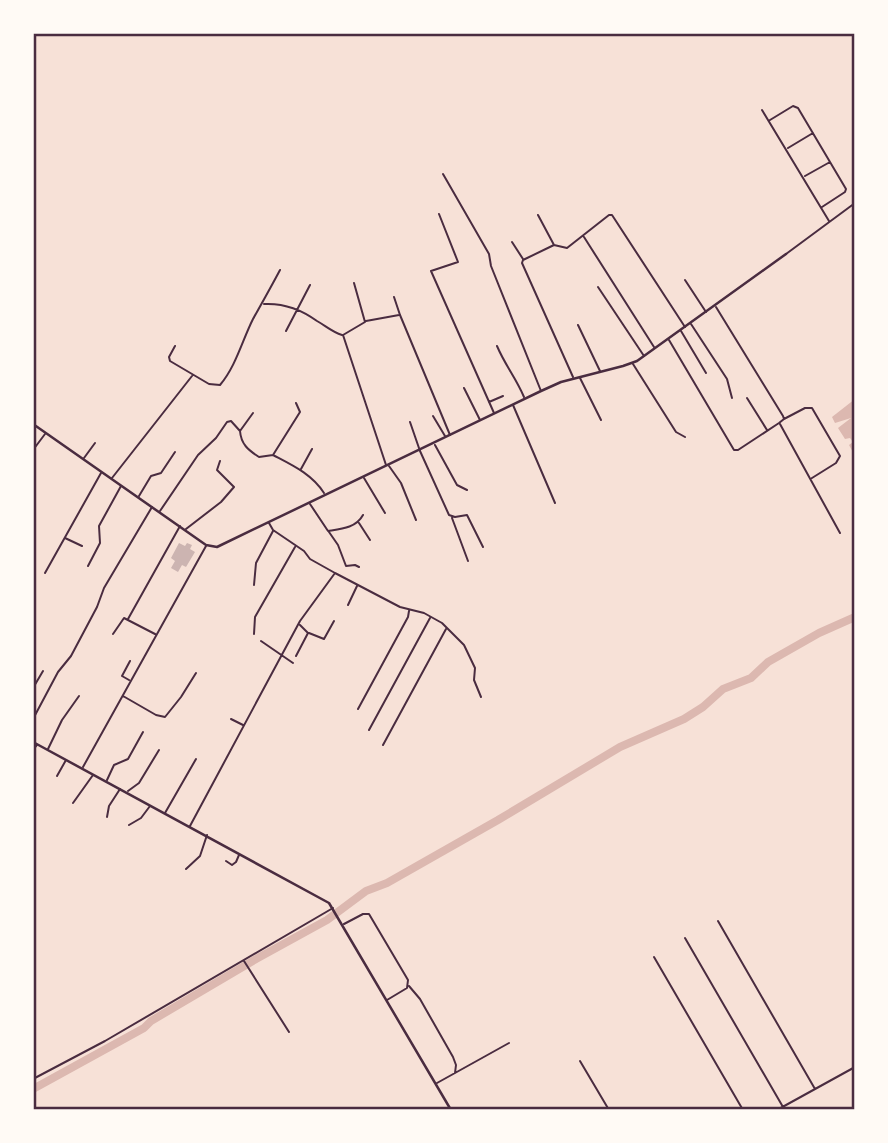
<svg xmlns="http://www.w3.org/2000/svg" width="888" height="1143" font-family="'PT Sans Narrow',sans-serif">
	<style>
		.water { fill: #dcb8b0 }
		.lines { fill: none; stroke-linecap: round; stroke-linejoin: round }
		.river { stroke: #dcb8b0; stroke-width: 8 }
		.building { fill: #ccb4b1 }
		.minor { stroke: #4a2c40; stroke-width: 2 }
		.tertiary { stroke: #4a2c40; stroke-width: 2.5 }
		.neatline { fill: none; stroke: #4a2c40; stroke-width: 2.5 }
	</style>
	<rect width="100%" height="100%" fill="#f7e1d7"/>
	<path class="water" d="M 855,399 L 855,456 L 849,445 L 853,442 L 850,438 L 845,439 L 838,428 L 851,418 L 835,423 L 832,417 Z"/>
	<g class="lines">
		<path class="river" d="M 33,1089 L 144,1028 L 151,1021 L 256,959 L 327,920 L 366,891 L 387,883 L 498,820 L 620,747 L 684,719 L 703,707 L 723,689 L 751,678 L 768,662 L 819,633 L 855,617"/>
	</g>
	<path class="building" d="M 179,543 L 185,546 L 187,543 L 192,545 L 190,549 L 195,552 L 186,567 L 182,565 L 178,572 L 171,568 L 175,561 L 171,558 Z"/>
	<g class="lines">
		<path class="minor" d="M 762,110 L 829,221
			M 770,120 L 793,106 L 798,108 L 846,189 L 845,192 L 822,207
			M 788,148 L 813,133
			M 443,174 L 489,254 L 491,266 L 541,391
			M 805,176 L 830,162
			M 439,214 L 458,262 L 431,271 L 494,413
			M 538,215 L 554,245
			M 584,237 L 654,347
			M 512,242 L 523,259
			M 786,254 L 855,203
			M 685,280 L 706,312
			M 354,283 L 365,322 L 343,335 L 386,465
			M 598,287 L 644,356
			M 394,297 L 400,315 L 450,435
			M 264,304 C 283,303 302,310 317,321 C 326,326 332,332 342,335
			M 366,321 L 399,315
			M 691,324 L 727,379 L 732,398
			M 578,325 L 600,371
			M 286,331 L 310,285
			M 681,331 L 706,373
			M 669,340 L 734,450 L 738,450 L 779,423 L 784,419 L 783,416 L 716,307
			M 175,346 L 169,357 L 170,361 L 209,384 L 220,385 C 236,366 242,341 253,319 C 262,303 271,287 280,270
			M 497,346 C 505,365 516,378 524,397
			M 633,364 L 676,432 L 685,437
			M 573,377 L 522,263 L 523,260 L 554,245 L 567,248 L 609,215 L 612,215 L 685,327
			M 580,378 L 601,420
			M 464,388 L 480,420
			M 747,398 L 767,430
			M 489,402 L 503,396
			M 513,405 L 555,503
			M 253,413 L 240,431 C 241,444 248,450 259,457 L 273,455 C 292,465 312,474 324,493
			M 433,416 L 445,436
			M 784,419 L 805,408 L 812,408 L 840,456 L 836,463 L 812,478
			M 410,422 L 420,451 L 449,515 L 455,517 L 467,515 L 483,547
			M 780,424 L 840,533
			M 435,445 L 457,485 L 467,490
			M 33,450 L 45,434
			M 273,455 L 300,412 L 296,403
			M 84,458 L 95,443
			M 389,466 L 401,483 L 416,520
			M 301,469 L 312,449
			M 112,478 L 192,376
			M 364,478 L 385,513
			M 139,496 L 151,476 L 161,473 L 175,452
			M 310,504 L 328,531 C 341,529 356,528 363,515
			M 160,511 L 198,455 L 216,438 L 227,422 L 231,421 L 240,431
			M 452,518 L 468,561
			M 269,523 L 273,530 L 304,551 L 310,559 L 335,573 L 400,607 L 424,613 L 442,623 L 464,645 L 475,668 L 474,680 L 481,697
			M 359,523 L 370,540
			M 186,529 L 221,502 L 234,487 L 217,470 L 220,461
			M 329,532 L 338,545 L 346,566 L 355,565 L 359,567
			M 65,538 L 82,546
			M 88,566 L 100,543 L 99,526 L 121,486
			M 45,573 L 101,473
			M 254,585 L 256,563 L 273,531
			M 348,605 L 357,586
			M 128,619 L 180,526
			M 309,633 L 324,639 L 334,621
			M 113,634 L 124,618 L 155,634
			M 254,634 L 255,617 L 295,547
			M 261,641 L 293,663
			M 296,656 L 308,633 L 300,625
			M 129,680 L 122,676 L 130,661
			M 33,688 L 43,671
			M 123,696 L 156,715 L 165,717 L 181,697 L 196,673
			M 358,709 L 408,617 L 409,611
			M 33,719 L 58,672 L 71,656 L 97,607 L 104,588 L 152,507
			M 231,719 L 243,725
			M 369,730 L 430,618
			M 383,745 L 446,629
			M 48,749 L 62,720 L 79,696
			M 33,750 L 37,745
			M 83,767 L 206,546
			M 57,776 L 66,760
			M 107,780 L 114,765 L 128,759 L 143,732
			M 128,791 L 139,783 L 159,750
			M 73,803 L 93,775
			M 165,813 L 196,759
			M 107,817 L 109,806 L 120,789
			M 129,825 L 141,818 L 150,806
			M 190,826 L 300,621 L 335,573
			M 226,861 L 232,865 L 236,862 L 239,855
			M 186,869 L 200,856 L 207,835
			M 718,921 L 815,1089
			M 344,924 L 363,914 L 369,914 L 408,980 L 407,988 L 387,1000
			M 685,938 L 783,1107
			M 654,957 L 743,1110
			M 244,961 L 289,1032
			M 409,986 L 420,999 L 453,1057 L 456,1065 L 455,1073
			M 580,1061 L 609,1110
			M 33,1079 L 105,1041 L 333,908
			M 437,1083 L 509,1043
			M 777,1110 L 855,1067"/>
		<path class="tertiary" d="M 33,424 L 206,545 L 217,547 L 541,391 L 561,382 L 623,366 L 637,361 L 786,254
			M 33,742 L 329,903 L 451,1110"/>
	</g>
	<rect width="888" height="1143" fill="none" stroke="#fffaf5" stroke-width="70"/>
	<rect x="35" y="35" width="818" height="1073" class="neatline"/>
</svg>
